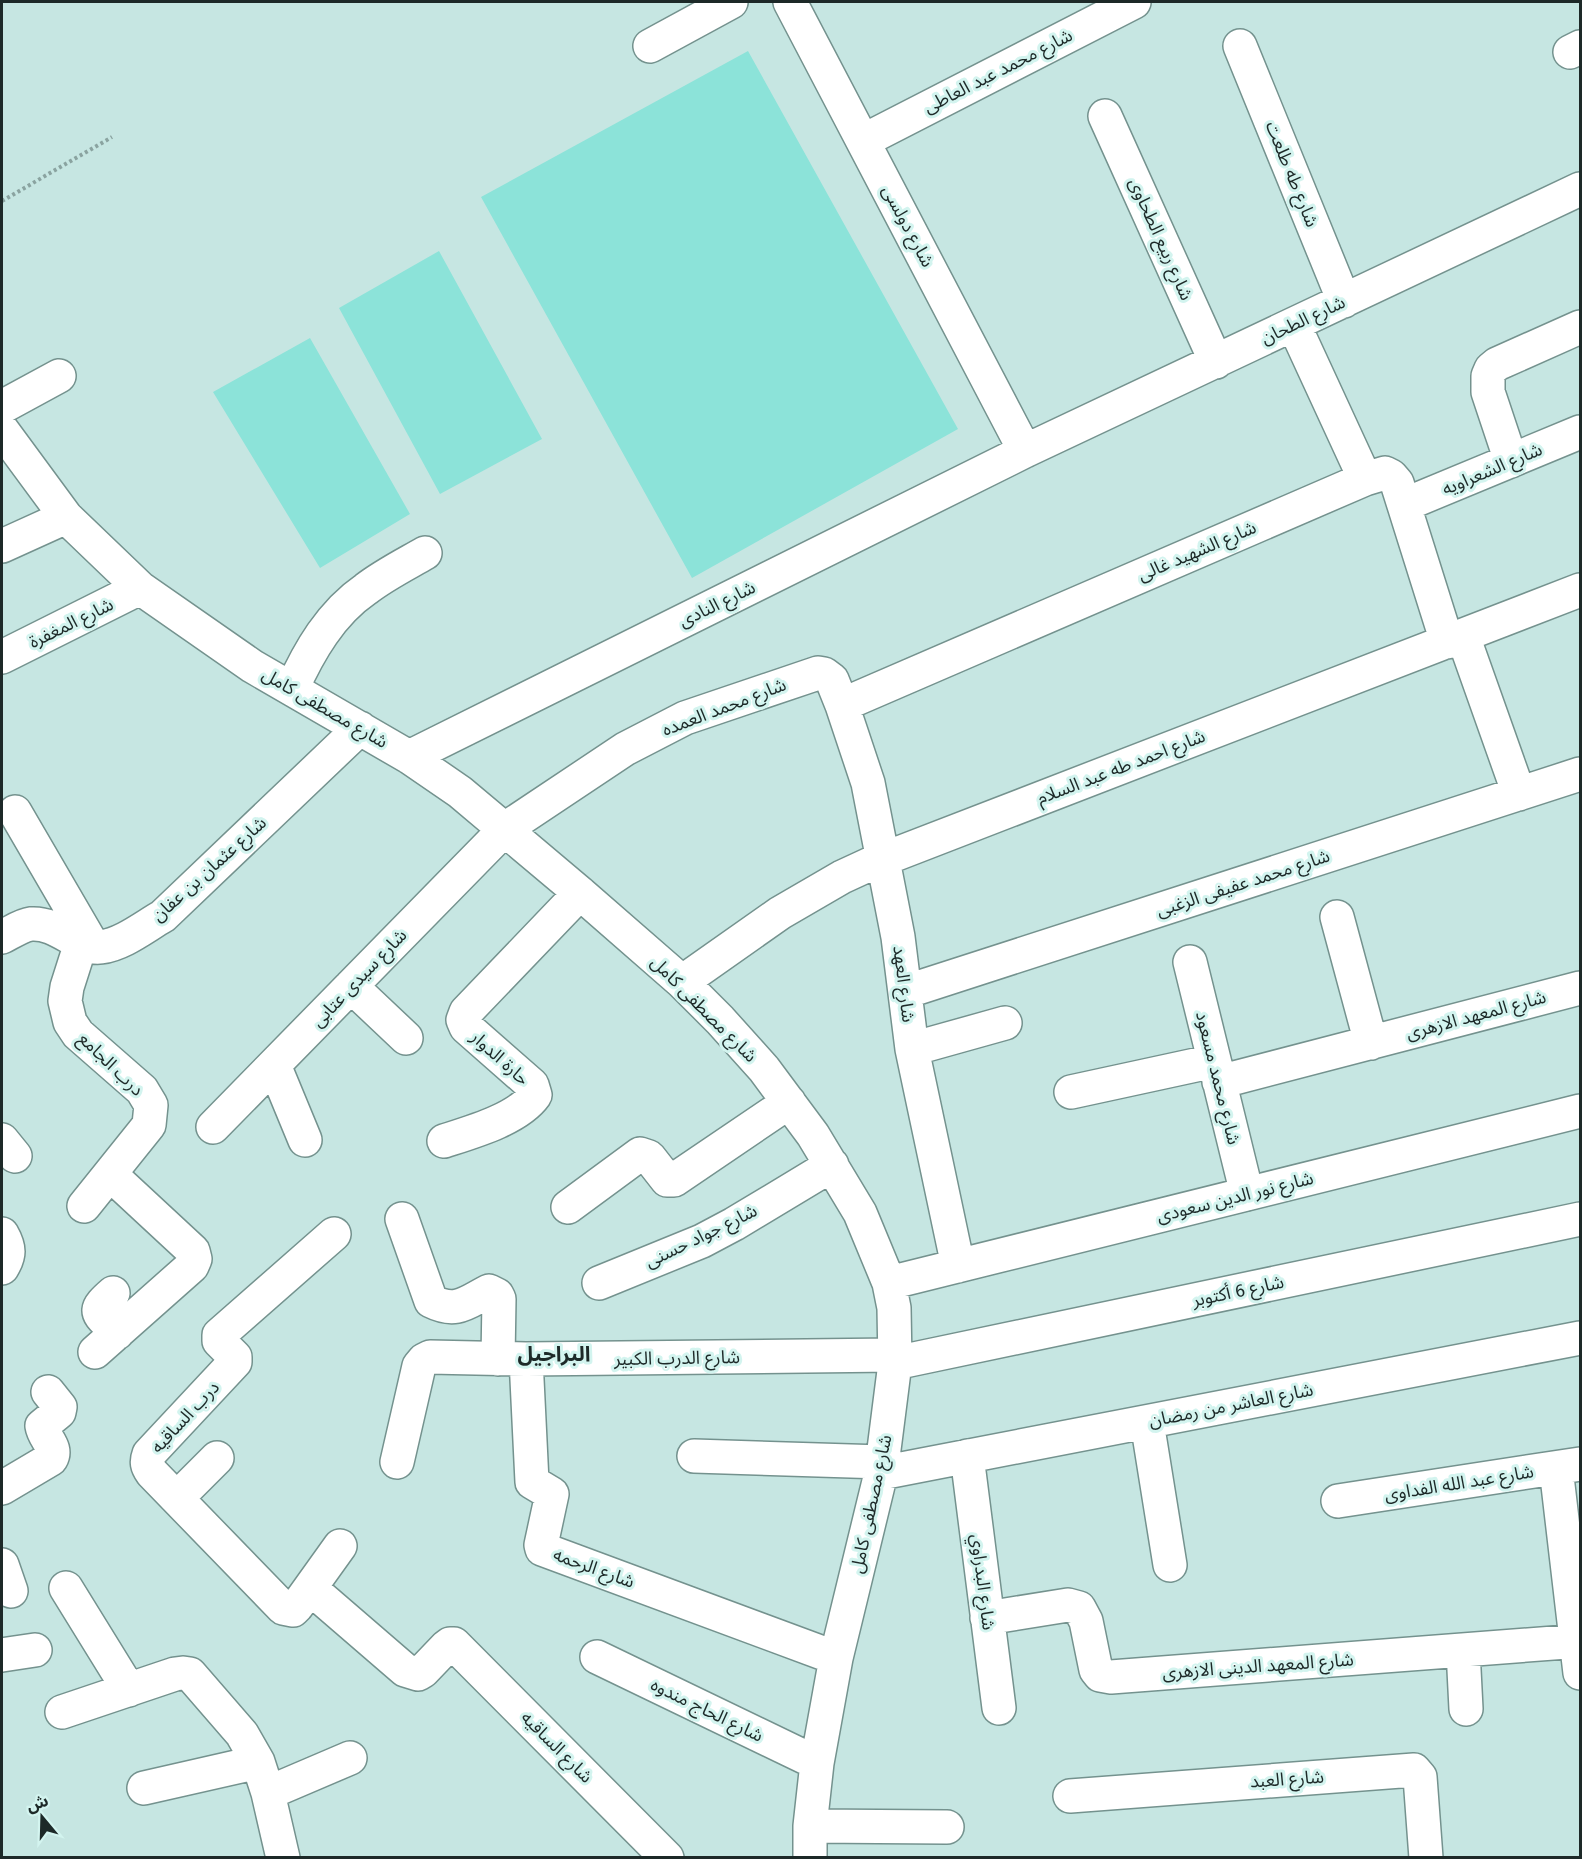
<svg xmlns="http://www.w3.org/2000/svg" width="1582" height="1859" font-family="'Fira Sans','Noto Sans Arabic',sans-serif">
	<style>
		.green { fill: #8ce3d9 }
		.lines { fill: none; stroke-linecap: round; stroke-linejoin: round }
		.minor-casing { stroke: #74928e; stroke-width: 36 }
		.path { stroke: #8aa3a0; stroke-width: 4; stroke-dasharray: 3 3; stroke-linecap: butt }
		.minor { stroke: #fff; stroke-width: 33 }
		.labels { text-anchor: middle; stroke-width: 6; stroke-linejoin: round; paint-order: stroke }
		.street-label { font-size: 18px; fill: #1d2928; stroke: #d3f4ef }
		.quarter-label { font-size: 21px; font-weight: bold; fill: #1d2928; stroke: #d3f4ef }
	</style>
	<rect width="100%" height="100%" fill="#c6e6e2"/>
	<path class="green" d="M 748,51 L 958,429 L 692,578 L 481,197 Z
		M 439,251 L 542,439 L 440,494 L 339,308 Z
		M 310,338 L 410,514 L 320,568 L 213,392 Z"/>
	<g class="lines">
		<defs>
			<path id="minor" d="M 790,2 L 1025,451
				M 650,46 L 731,2
				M 1240,46 L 1344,301
				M 1570,52 L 1580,47
				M 1105,116 L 1216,362
				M 863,141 L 1134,2
				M 1294,325 L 1365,479
				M 2,407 L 59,376
				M 2,430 L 66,517 L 140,588 L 252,666 L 409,757 L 460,792 L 580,893 L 682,982 L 720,1020 L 764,1069 L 813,1135 L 860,1213 L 889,1283 L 894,1308 L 895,1363 L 881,1473 L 836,1658 L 817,1763 L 810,1826 L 810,1858
				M 1511,461 L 1488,392 L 1488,376 L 1491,369 L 1497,364 L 1580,327
				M 1404,505 L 1580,432
				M 2,546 L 66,517
				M 1463,636 L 1519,794
				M 2,657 L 140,588
				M 292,689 C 309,651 331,613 366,589 C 384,575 406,564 425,553
				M 842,705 L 1365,479 L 1385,473 L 1391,476 L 1397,483 L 1447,642
				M 409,757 L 1025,451 L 1580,189
				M 15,812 L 93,946
				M 1337,917 L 1371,1043
				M 2,937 C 10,933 22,925 31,924 C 59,922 78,950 101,947 C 123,944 144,927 163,916 L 360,728
				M 81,943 L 67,987 L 65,1001 L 70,1022 L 78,1034 L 142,1090 L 151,1105 L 149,1125 L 84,1206
				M 1190,962 L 1247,1194
				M 682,982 L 780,913 L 842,877 L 868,865 L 1580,590
				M 351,986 L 406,1038
				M 905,992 L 1580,774
				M 912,1049 L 1005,1023
				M 274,1065 L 305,1140
				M 1219,1082 L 1580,988
				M 1071,1092 L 1214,1061
				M 213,1127 L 505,829 L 625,749 L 685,718 L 818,673 L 824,674 L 832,680 L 842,705 L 868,783 L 898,937 L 912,1049 L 958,1266
				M 2,1140 L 15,1156
				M 444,1141 C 472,1132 518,1119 535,1095 L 532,1085 L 466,1027 L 463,1020 L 466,1012 L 580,893
				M 568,1207 L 640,1154 L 649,1157 L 667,1180 L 674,1180 L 789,1102
				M 402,1219 L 431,1301 C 457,1314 467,1302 489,1291 L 497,1295 L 499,1299 L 498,1359
				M 2,1234 C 10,1248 10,1255 2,1268
				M 334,1234 L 219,1335 L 219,1341 L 235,1357 L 235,1362 L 149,1454 C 146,1462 147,1466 152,1473 L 283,1608 L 293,1610 L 297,1606 L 340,1546
				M 599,1283 L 702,1241 L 734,1224 L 832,1165
				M 889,1283 L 1580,1111
				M 113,1293 C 90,1313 98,1312 117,1333
				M 95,1352 L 192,1266 L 195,1259 L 193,1251 L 110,1174
				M 526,1359 L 532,1482 L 552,1494 L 541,1545 L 542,1549 L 836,1658
				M 895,1363 L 1580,1219
				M 1147,1422 L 1170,1565
				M 694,1456 L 883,1462
				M 967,1456 L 999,1708
				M 397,1462 L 419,1366 L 424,1360 L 430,1357 L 526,1359 L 894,1355
				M 1556,1468 L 1580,1673
				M 881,1473 L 1580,1338
				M 2,1488 L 51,1459 C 58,1447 44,1439 42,1426 L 59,1412 L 60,1407 L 48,1392
				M 177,1498 L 217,1458
				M 1338,1501 L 1580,1464
				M 2,1565 L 11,1591
				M 66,1588 L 129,1690
				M 310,1588 L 405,1670 L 418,1674 L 423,1671 L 446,1647 L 450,1644 L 454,1644 L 667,1858
				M 987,1618 L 1068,1605 L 1079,1608 L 1086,1621 L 1096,1670 L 1100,1675 L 1111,1677 L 1580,1641
				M 1463,1650 L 1466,1709
				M 2,1655 L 35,1650
				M 597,1657 L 817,1763
				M 62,1712 L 175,1674 L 183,1673 L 190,1674 L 242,1734 L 258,1762 L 268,1793 L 283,1858
				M 144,1788 L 258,1762
				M 268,1793 L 350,1758
				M 1070,1796 L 1414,1770 L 1420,1777 L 1426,1858
				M 810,1826 L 947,1827"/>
		</defs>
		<use href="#minor" class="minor-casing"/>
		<path class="path" d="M 2,201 L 112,137"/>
		<use href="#minor" class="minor"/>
	</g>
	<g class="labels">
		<g class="street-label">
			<text transform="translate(998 71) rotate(-27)" y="6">شارع محمد عبد العاطى</text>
			<text transform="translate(1292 174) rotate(68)" y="6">شارع طه طلعت</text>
			<text transform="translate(908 226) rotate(62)" y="6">شارع دولسى</text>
			<text transform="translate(1161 239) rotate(66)" y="6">شارع ربيع الطحاوى</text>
			<text transform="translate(1303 320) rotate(-25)" y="6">شارع الطحان</text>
			<text transform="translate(1492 469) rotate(-23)" y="6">شارع الشعراويه</text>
			<text transform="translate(1197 551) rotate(-23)" y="6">شارع الشهيد غالى</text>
			<text transform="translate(717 604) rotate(-26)" y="6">شارع النادى</text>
			<text transform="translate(71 623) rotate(-26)" y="6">شارع المغفرة</text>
			<text transform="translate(724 707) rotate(-21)" y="6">شارع محمد العمده</text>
			<text transform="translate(325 708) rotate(30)" y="6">شارع مصطفى كامل</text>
			<text transform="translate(1121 767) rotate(-21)" y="6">شارع احمد طه عبد السلام</text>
			<text transform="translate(209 869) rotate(-42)" y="6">شارع عثمان بن عفان</text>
			<text transform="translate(1243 883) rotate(-18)" y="6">شارع محمد عفيفى الزغبى</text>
			<text transform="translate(359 978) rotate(-46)" y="6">شارع سيدى عتابى</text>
			<text transform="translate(904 984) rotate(83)" y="6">شارع العهد</text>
			<text transform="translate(704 1009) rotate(45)" y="6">شارع مصطفى كامل</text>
			<text transform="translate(1476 1015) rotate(-15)" y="6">شارع المعهد الازهرى</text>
			<text transform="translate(500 1058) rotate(42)" y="6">حارة الدوار</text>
			<text transform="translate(111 1064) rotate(44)" y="6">درب الجامع</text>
			<text transform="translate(1218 1078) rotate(76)" y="6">شارع محمد مسعود</text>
			<text transform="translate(1235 1197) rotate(-14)" y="6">شارع نور الدين سعودى</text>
			<text transform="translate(701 1236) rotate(-26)" y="6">شارع جواد حسنى</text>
			<text transform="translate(1238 1291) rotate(-12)" y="6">شارع 6 أكتوبر</text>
			<text transform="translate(677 1358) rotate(-1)" y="6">شارع الدرب الكبير</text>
			<text transform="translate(1231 1405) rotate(-11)" y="6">شارع العاشر من رمضان</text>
			<text transform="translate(185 1417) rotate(-47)" y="6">درب الساقيه</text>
			<text transform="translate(1459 1483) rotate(-9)" y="6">شارع عبد الله الفداوى</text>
			<text transform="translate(871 1504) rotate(-78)" y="6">شارع مصطفى كامل</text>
			<text transform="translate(594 1568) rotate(20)" y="6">شارع الرحمه</text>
			<text transform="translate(983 1582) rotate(83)" y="6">شارع البدراوي</text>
			<text transform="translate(1258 1666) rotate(-4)" y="6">شارع المعهد الدينى الازهرى</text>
			<text transform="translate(707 1710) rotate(26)" y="6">شارع الحاج مندوه</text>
			<text transform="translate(557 1747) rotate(45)" y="6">شارع الساقيه</text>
			<text transform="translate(1287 1779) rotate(-4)" y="6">شارع العبد</text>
		</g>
		<g class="quarter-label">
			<text x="554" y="1361">البراجيل</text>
		</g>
	</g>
	<rect width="1582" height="1859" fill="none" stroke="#1d2928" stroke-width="6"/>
	<g transform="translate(42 1817) rotate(341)" stroke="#d3f4ef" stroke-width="4.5" paint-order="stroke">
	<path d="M0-4.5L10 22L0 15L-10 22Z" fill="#1d2928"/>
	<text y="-9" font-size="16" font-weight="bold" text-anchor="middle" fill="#1d2928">ش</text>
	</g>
</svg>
